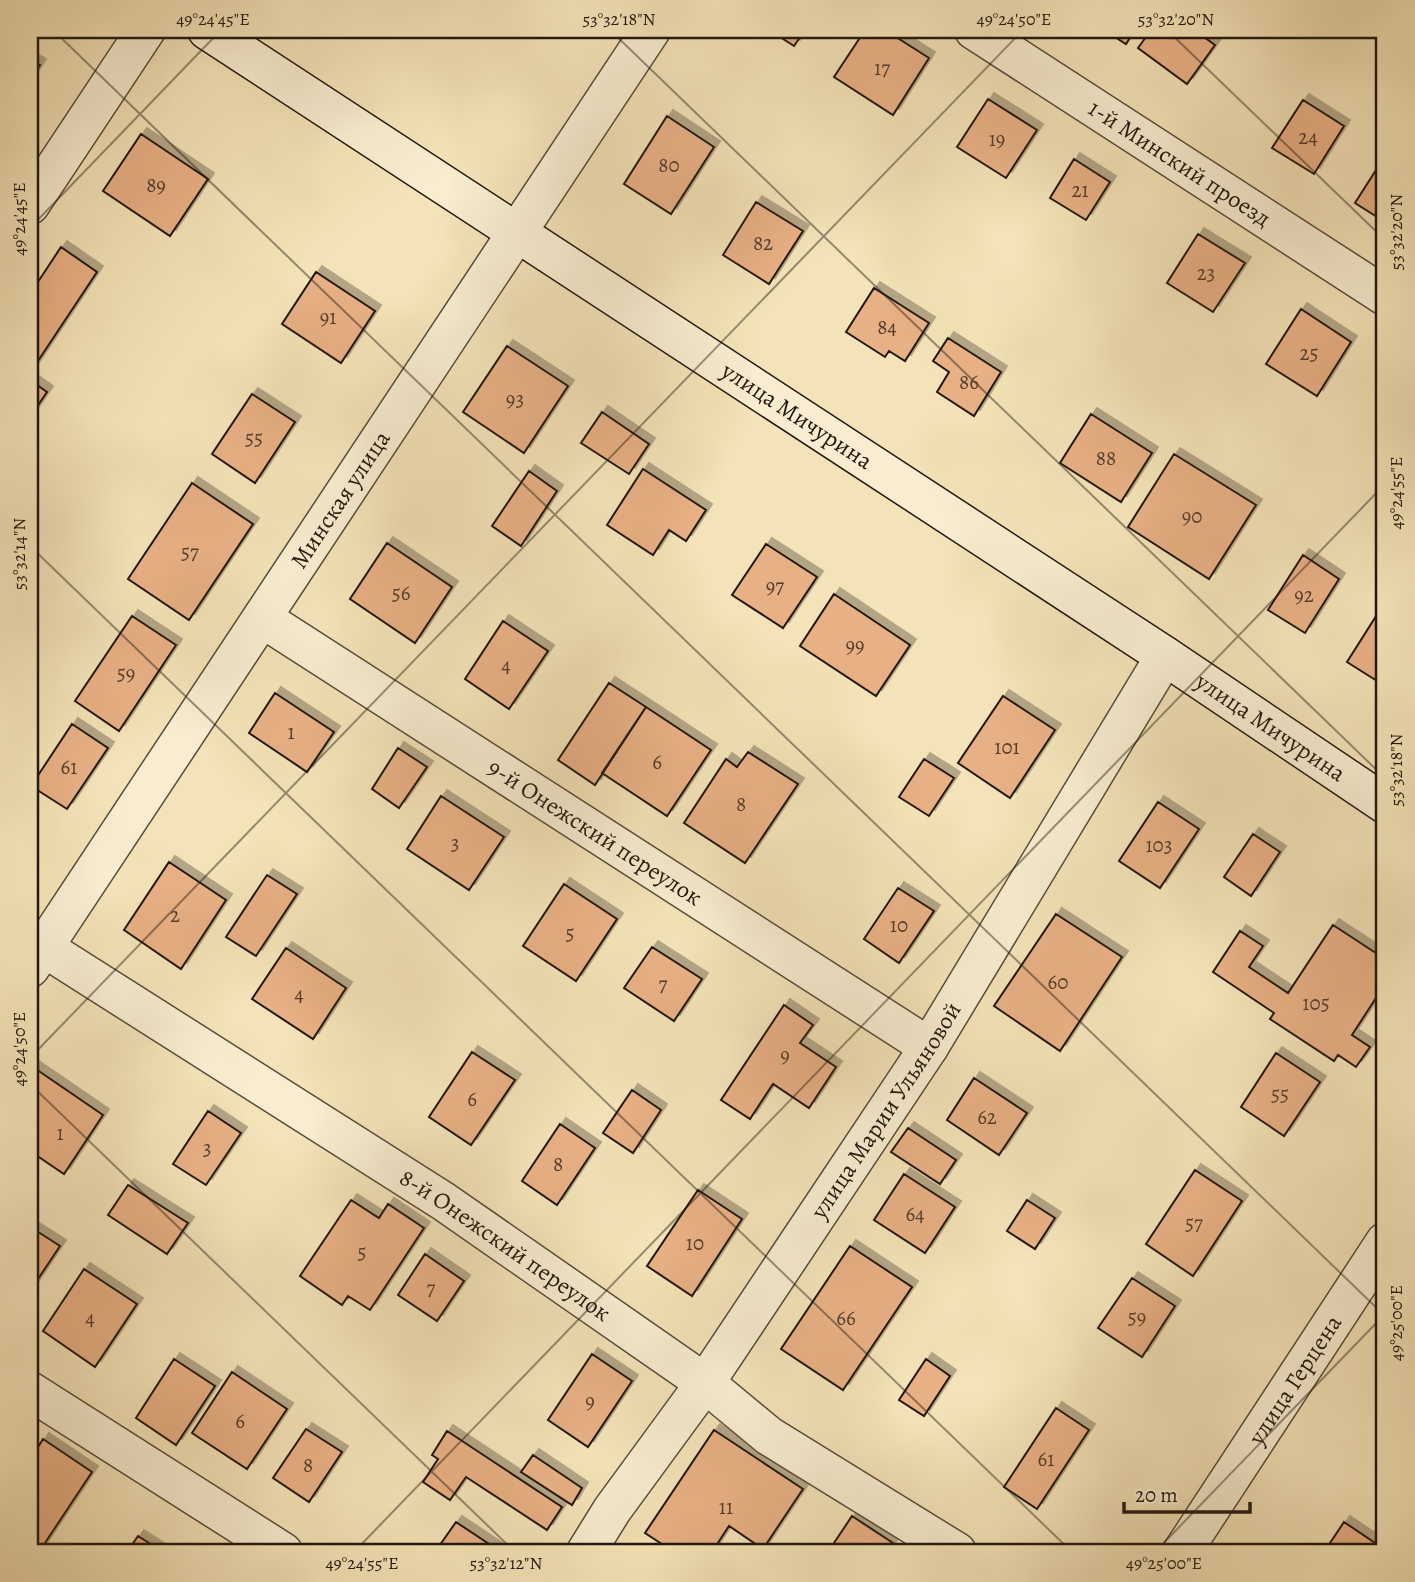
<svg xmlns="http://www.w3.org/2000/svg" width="1415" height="1582" font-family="Alegreya,serif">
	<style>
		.building { fill: #e8b085; stroke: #22180f; stroke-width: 2; filter: url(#shadow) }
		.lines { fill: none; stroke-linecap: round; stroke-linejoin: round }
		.minor-casing { stroke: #564b39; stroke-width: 41 }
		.tertiary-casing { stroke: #564b39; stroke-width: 41 }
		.secondary-casing { stroke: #22180f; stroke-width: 41 }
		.minor { stroke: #f8edd1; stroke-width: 38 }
		.tertiary { stroke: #f8edd1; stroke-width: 38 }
		.secondary { stroke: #f8edd1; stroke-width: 38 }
		.ticks { fill: none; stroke: #22180f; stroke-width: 2; stroke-opacity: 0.45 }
		.labels { text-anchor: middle; stroke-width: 5; stroke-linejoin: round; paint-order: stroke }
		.number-label { font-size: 21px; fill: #543e2c }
		.street-label { font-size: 24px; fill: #22180f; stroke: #f8edd1 }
		.neatline { fill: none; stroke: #22180f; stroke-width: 2.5 }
		.ticks-label { font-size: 18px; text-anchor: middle; fill: #22180f }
	</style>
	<defs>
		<filter id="shadow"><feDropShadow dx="6" dy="-6" stdDeviation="0" flood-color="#0004"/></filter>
	</defs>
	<rect width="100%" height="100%" fill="#f4e3b8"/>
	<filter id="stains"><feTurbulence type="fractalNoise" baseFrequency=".00286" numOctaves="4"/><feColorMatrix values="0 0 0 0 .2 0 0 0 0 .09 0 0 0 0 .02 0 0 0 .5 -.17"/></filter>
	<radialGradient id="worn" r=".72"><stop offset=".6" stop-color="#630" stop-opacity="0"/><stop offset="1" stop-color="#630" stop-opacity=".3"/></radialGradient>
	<path class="building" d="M 769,30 L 805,30 L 794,46 Z
		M 865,30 L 885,30 L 929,58 L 893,115 L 834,77 Z
		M 1104,30 L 1135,30 L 1126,44 Z
		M 1151,30 L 1194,30 L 1215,45 L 1187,84 L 1138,48 Z
		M 30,59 L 40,65 L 30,80 Z
		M 988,99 L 1037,130 L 1006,178 L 957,147 Z
		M 1303,100 L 1344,126 L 1314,174 L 1272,148 Z
		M 667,116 L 714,147 L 671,214 L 624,184 Z
		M 141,134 L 208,179 L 170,236 L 103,191 Z
		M 1385,156 L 1385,222 L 1355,203 Z
		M 1074,159 L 1110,182 L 1086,220 L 1050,198 Z
		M 756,202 L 803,231 L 769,284 L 723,255 Z
		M 1198,234 L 1245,263 L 1213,312 L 1167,283 Z
		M 61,247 L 97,272 L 30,373 L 30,294 Z
		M 316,272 L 375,311 L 341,363 L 282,324 Z
		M 874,288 L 929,323 L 905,361 L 889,351 L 885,357 L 846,332 Z
		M 1301,309 L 1351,342 L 1317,396 L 1266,364 Z
		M 948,338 L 1001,372 L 974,416 L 937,392 L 949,372 L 933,361 Z
		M 507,346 L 568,386 L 524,453 L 463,412 Z
		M 30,380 L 47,392 L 30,417 Z
		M 252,394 L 295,422 L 255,483 L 212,454 Z
		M 602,412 L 649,444 L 629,474 L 581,443 Z
		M 1091,414 L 1152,453 L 1121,502 L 1060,463 Z
		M 1174,454 L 1256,505 L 1209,579 L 1128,527 Z
		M 643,469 L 706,510 L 686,541 L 669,530 L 653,555 L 607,525 Z
		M 529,471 L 557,491 L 521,546 L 492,526 Z
		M 192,483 L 253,524 L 189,620 L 128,579 Z
		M 387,543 L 452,587 L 415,643 L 350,599 Z
		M 766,544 L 817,577 L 783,628 L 732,595 Z
		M 1303,555 L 1339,579 L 1305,633 L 1268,610 Z
		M 834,594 L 910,645 L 876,696 L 800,646 Z
		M 1385,602 L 1385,686 L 1347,662 Z
		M 132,616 L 176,645 L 119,731 L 75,701 Z
		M 503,621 L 548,651 L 509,709 L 465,679 Z
		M 609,683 L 646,707 L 595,785 L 558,760 Z
		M 275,693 L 334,732 L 307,772 L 249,733 Z
		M 1003,696 L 1055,730 L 1010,798 L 958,763 Z
		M 646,707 L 711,750 L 667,816 L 602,773 Z
		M 72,724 L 108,748 L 67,809 L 31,786 Z
		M 398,748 L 427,767 L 399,808 L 372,789 Z
		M 748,752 L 798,784 L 745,863 L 684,823 L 726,759 L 737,767 Z
		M 924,759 L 954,778 L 929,816 L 899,797 Z
		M 441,796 L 504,837 L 469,890 L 407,849 Z
		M 1158,802 L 1199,829 L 1160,888 L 1119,861 Z
		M 1253,834 L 1280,852 L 1251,896 L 1224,877 Z
		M 169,862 L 226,900 L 181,969 L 124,930 Z
		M 267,875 L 297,894 L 256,956 L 226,937 Z
		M 564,884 L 617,919 L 576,981 L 523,946 Z
		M 898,888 L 934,911 L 899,963 L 864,939 Z
		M 1056,914 L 1122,957 L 1060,1051 L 994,1006 Z
		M 1333,925 L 1385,959 L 1385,984 L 1352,1035 L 1370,1047 L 1356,1067 L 1338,1055 L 1334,1061 L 1270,1019 L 1274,1013 L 1213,972 L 1240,931 L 1263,946 L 1249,967 L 1288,993 Z
		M 652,947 L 702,979 L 674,1021 L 624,988 Z
		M 286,948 L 346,988 L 313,1039 L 252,999 Z
		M 784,1005 L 813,1025 L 800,1043 L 836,1067 L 809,1108 L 773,1084 L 750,1119 L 721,1100 Z
		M 472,1052 L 515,1080 L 471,1145 L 429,1117 Z
		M 1276,1053 L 1320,1082 L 1284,1136 L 1241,1107 Z
		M 30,1065 L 103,1115 L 64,1174 L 30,1151 Z
		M 974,1078 L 1027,1113 L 999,1155 L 947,1120 Z
		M 632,1090 L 661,1110 L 633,1153 L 603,1133 Z
		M 208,1111 L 241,1133 L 206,1185 L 173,1164 Z
		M 560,1124 L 595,1148 L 557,1205 L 522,1181 Z
		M 908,1128 L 956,1160 L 940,1184 L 891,1152 Z
		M 1195,1170 L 1242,1201 L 1193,1276 L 1146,1244 Z
		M 904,1174 L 955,1207 L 925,1253 L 874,1220 Z
		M 128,1185 L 188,1223 L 167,1254 L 108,1215 Z
		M 698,1190 L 742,1219 L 692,1296 L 647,1266 Z
		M 351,1200 L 379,1218 L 388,1204 L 424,1228 L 370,1310 L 348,1296 L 342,1305 L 300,1276 Z
		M 1027,1200 L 1055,1218 L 1035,1249 L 1007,1231 Z
		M 32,1228 L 60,1246 L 30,1291 L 30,1230 Z
		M 850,1246 L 912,1287 L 843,1390 L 781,1349 Z
		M 425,1254 L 464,1281 L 437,1321 L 398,1295 Z
		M 84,1269 L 137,1304 L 95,1367 L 43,1331 Z
		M 1132,1278 L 1175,1306 L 1142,1357 L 1098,1328 Z
		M 592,1354 L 632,1381 L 588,1447 L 548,1420 Z
		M 174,1359 L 215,1386 L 176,1445 L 136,1418 Z
		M 926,1359 L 950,1376 L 924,1416 L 899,1400 Z
		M 232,1372 L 287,1409 L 247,1469 L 192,1433 Z
		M 1056,1408 L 1089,1430 L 1037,1509 L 1004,1487 Z
		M 306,1429 L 342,1452 L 309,1502 L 273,1478 Z
		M 714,1430 L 803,1489 L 763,1549 L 729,1526 L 712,1552 L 674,1552 L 645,1533 Z
		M 447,1431 L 562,1507 L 547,1530 L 466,1477 L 450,1500 L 423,1482 L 438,1459 L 432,1455 Z
		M 43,1439 L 92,1472 L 39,1552 L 30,1552 L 30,1460 Z
		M 533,1455 L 582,1488 L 572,1505 L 521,1472 Z
		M 852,1516 L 893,1543 L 887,1552 L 828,1552 Z
		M 456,1522 L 501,1552 L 435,1552 Z
		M 1344,1522 L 1381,1547 L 1377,1552 L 1324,1552 Z
		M 138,1536 L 163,1552 L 127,1552 Z"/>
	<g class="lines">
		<defs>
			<g id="minor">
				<path id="s1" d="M 974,30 L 1385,296"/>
				<path d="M 30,205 L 146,30"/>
				<path id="s2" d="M 262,618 L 929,1047"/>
				<path id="s3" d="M 43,947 L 443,1201 L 705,1383 L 769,1436 L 957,1552"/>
				<path id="s4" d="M 30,968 L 651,30"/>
				<path d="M 30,1391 L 283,1552"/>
				<path id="s5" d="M 586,1552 L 612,1510 L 705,1383 L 929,1047 L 1165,656"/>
			</g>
			<g id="tertiary">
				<path id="s6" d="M 1182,1552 L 1385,1242"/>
			</g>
			<g id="secondary">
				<path id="s7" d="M 207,30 L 1165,656 L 1385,804"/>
			</g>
		</defs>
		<use href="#minor" class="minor-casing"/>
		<use href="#tertiary" class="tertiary-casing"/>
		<use href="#secondary" class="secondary-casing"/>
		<use href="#minor" class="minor"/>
		<use href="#tertiary" class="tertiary"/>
		<use href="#secondary" class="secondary"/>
	</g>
	<path class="ticks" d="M 53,30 L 1385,1316M 610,30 L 1385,778M 1167,30 L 1385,240M 30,228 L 221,30M 30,546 L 1072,1552M 30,1058 L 1023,30M 30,1084 L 515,1552M 354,1552 L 1385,484M 1155,1552 L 1385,1314"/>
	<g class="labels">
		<g class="number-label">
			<text x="882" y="75">17</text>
			<text x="1308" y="144">24</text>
			<text x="997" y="146">19</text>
			<text x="669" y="172">80</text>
			<text x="156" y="192">89</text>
			<text x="1080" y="197">21</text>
			<text x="763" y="250">82</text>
			<text x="1206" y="280">23</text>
			<text x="328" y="324">91</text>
			<text x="887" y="334">84</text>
			<text x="1309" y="360">25</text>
			<text x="969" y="389">86</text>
			<text x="515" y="406">93</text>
			<text x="254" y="445">55</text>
			<text x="1106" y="465">88</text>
			<text x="1192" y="523">90</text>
			<text x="190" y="559">57</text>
			<text x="775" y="593">97</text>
			<text x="401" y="600">56</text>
			<text x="1304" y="602">92</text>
			<text x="855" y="652">99</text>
			<text x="506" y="672">4</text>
			<text x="126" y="680">59</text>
			<text x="291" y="739">1</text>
			<text x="1007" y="754">101</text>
			<text x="657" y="769">6</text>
			<text x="69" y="774">61</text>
			<text x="741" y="811">8</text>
			<text x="455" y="850">3</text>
			<text x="1159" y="852">103</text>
			<text x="175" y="922">2</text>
			<text x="899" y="932">10</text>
			<text x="570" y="940">5</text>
			<text x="1058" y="989">60</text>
			<text x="663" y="991">7</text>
			<text x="299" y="1001">4</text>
			<text x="1316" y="1010">105</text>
			<text x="785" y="1062">9</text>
			<text x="1280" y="1101">55</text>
			<text x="472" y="1106">6</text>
			<text x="987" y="1124">62</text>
			<text x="60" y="1140">1</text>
			<text x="207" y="1155">3</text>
			<text x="558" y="1171">8</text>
			<text x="915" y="1221">64</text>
			<text x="1194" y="1230">57</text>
			<text x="695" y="1250">10</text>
			<text x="362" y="1259">5</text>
			<text x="431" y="1295">7</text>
			<text x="1137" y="1324">59</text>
			<text x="90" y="1325">4</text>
			<text x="846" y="1325">66</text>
			<text x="590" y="1408">9</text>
			<text x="240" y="1428">6</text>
			<text x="1046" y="1466">61</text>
			<text x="308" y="1472">8</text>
			<text x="726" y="1514">11</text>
		</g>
		<g class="street-label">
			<text dy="8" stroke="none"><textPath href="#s1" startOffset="245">1-й Минский проезд</textPath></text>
			<text dy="8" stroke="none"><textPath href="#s7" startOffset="705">улица Мичурина</textPath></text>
			<text dy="8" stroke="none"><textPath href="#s4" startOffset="562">Минская улица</textPath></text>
			<text dy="8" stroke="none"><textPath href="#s7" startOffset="1272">улица Мичурина</textPath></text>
			<text dy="8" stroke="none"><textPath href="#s2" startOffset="396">9-й Онежский переулок</textPath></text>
			<text dy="8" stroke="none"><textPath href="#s5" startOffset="534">улица Марии Ульяновой</textPath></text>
			<text dy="8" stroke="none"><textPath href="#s3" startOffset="550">8-й Онежский переулок</textPath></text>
			<text dy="8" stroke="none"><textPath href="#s6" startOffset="206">улица Герцена</textPath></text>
		</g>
	</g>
	<rect width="1415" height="1582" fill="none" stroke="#f4e3b8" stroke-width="77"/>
	<path d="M1124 1502v10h126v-10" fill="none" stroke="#22180f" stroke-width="3.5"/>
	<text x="1135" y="1502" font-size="21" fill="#22180f" stroke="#f8edd1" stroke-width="5" paint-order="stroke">20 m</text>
	<rect x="38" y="38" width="1338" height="1506" class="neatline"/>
	<g class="ticks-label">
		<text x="213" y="25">49°24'45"E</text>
		<text x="619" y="25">53°32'18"N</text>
		<text x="1014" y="25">49°24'50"E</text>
		<text x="1176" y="25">53°32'20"N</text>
		<text transform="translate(19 219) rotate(-90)" y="6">49°24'45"E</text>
		<text transform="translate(1396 232) rotate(-90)" y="6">53°32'20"N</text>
		<text transform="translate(1396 493) rotate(-90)" y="6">49°24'55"E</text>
		<text transform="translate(19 554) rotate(-90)" y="6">53°32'14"N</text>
		<text transform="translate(1396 770) rotate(-90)" y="6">53°32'18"N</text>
		<text transform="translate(19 1049) rotate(-90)" y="6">49°24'50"E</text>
		<text transform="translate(1396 1323) rotate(-90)" y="6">49°25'00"E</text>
		<text x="362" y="1569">49°24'55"E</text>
		<text x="506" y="1569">53°32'12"N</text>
		<text x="1164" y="1569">49°25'00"E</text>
	</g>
	<rect width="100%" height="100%" filter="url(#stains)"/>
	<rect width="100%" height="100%" fill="url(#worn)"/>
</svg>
